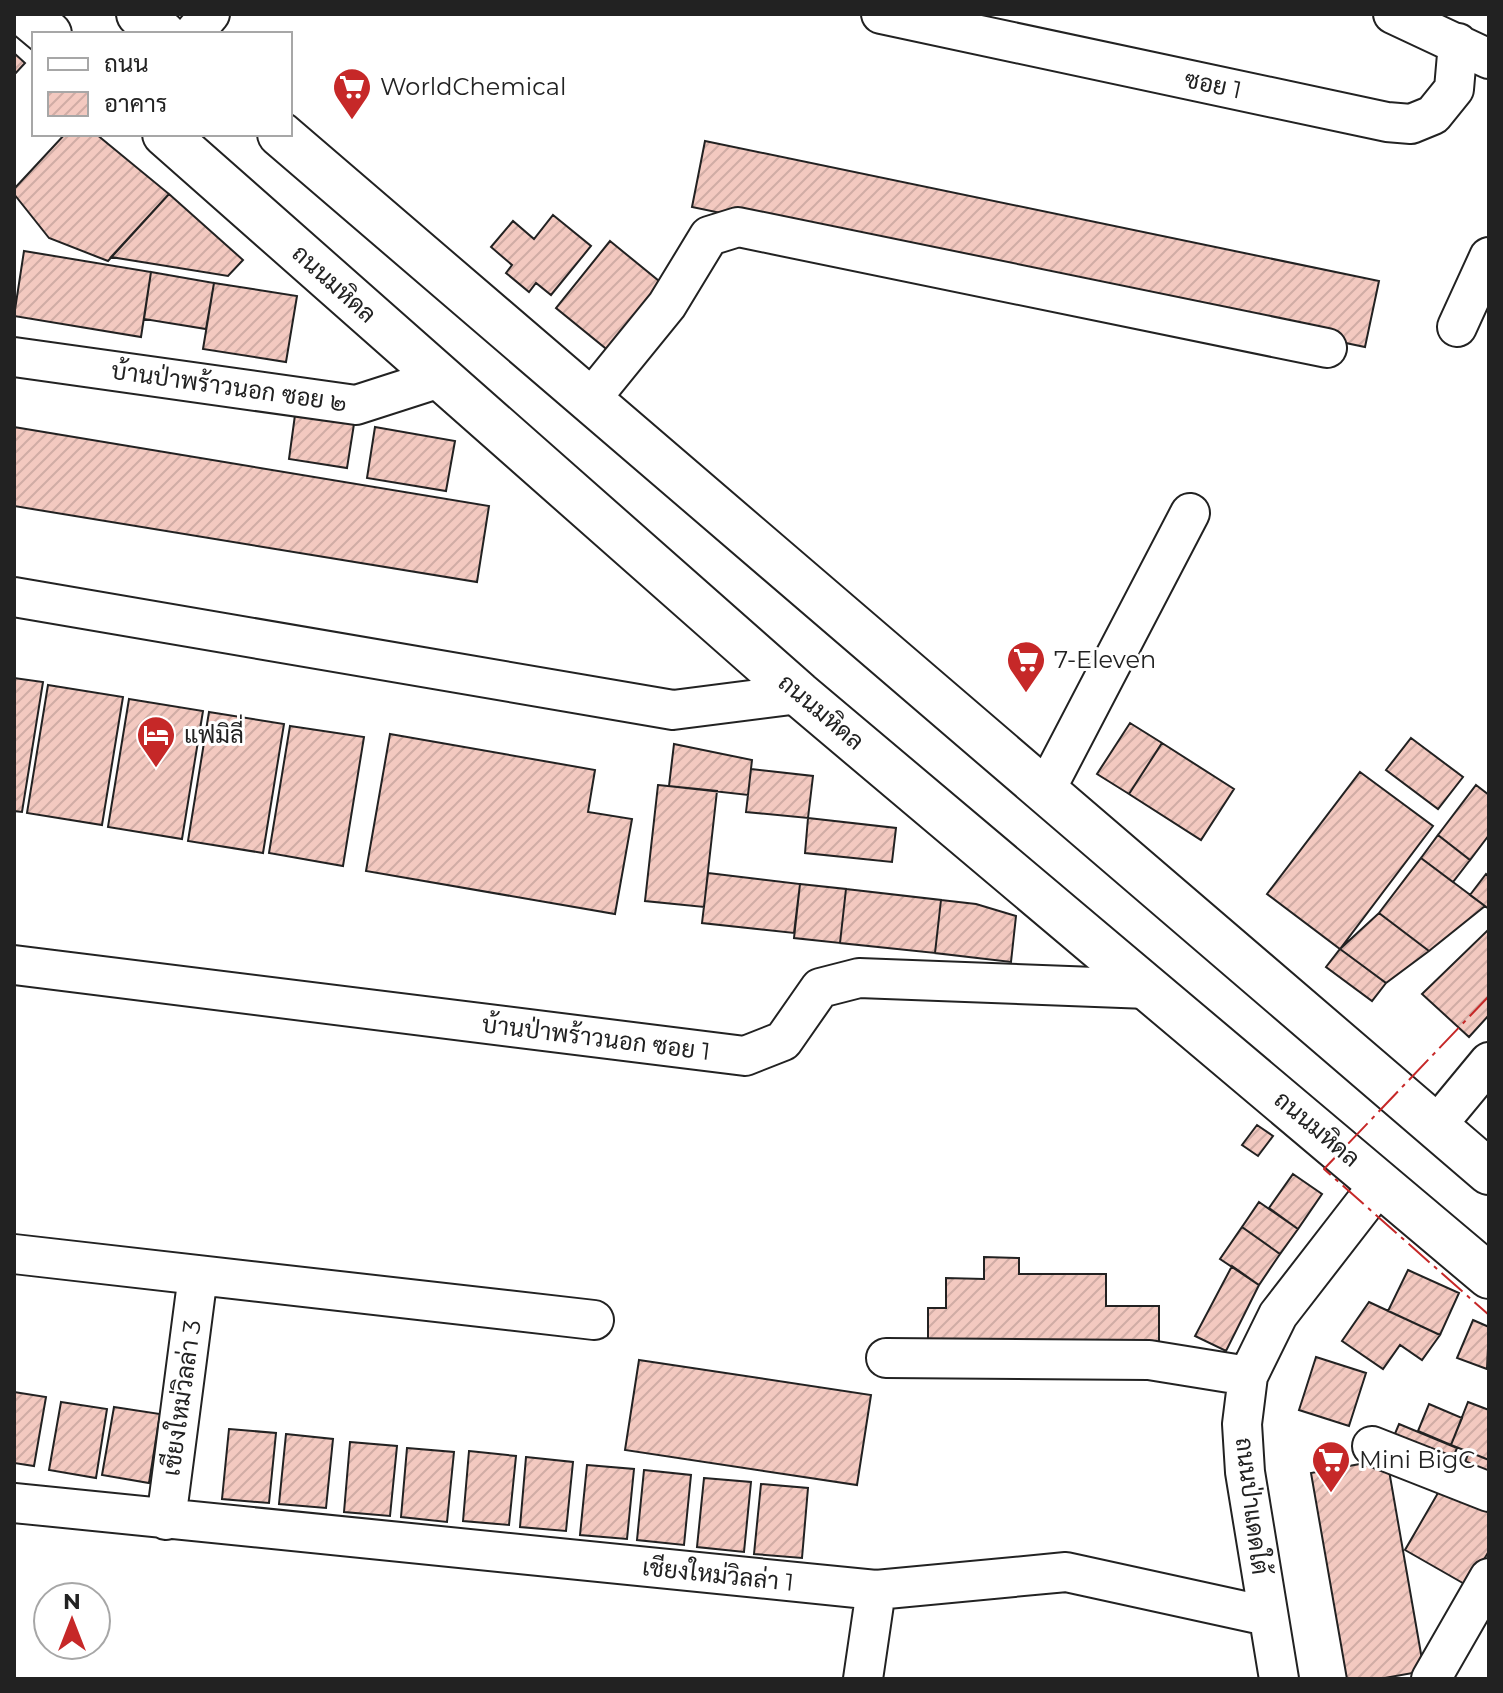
<svg xmlns="http://www.w3.org/2000/svg" width="1503" height="1693" font-family="Montserrat,Sarabun,sans-serif">
	<style>
		.building { fill: url(#building-hatch); stroke: #222; stroke-width: 2 }
		.lines { fill: none; stroke-linecap: round; stroke-linejoin: round }
		.minor-casing { stroke: #222; stroke-width: 42 }
		.major-casing { stroke: #222; stroke-width: 48 }
		.minor { stroke: #fff; stroke-width: 38 }
		.major { stroke: #fff; stroke-width: 44 }
		.power { stroke: #c62828; stroke-width: 2; stroke-dasharray: 28 6 4 6; stroke-linecap: butt }
		.labels { text-anchor: middle; stroke-width: 6; stroke-linejoin: round; paint-order: stroke }
		.street-label { font-size: 24px; fill: #222; stroke: #fff }
		.poi-label { font-size: 24px; fill: #222; stroke: #fff; text-anchor: start }
	</style>
	<defs>
		<pattern id="building-hatch" width="6" height="6" patternUnits="userSpaceOnUse" patternTransform="scale(2)"><rect width="6" height="6" fill="#f3c9c0"/><path d="M-1 1l2-2M0 6l6-6M5 7l2-2" fill="none" stroke="#d0aca5"/></pattern>
	</defs>
	<rect width="100%" height="100%" fill="#fff"/>
	<path class="building" d="M 14,53 L 25,63 L 14,75 Z
		M 65,134 L 96,134 L 169,194 L 108,261 L 49,238 L 14,194 L 14,189 Z
		M 705,141 L 1379,281 L 1365,347 L 692,207 Z
		M 169,194 L 243,260 L 228,276 L 111,257 Z
		M 553,215 L 591,246 L 551,295 L 536,283 L 529,292 L 506,273 L 512,265 L 491,247 L 513,221 L 534,239 Z
		M 610,241 L 670,290 L 615,356 L 556,308 Z
		M 24,251 L 151,272 L 141,337 L 14,316 Z
		M 151,272 L 214,283 L 206,329 L 144,319 Z
		M 214,283 L 297,296 L 286,362 L 203,349 Z
		M 295,415 L 354,424 L 347,468 L 289,459 Z
		M 14,427 L 489,506 L 477,582 L 14,506 Z
		M 375,427 L 455,441 L 446,491 L 367,478 Z
		M 14,678 L 43,682 L 22,812 L 14,811 Z
		M 48,685 L 123,697 L 102,825 L 27,813 Z
		M 129,699 L 203,711 L 182,839 L 108,827 Z
		M 209,712 L 284,724 L 263,853 L 188,841 Z
		M 1130,723 L 1162,743 L 1129,794 L 1097,774 Z
		M 290,726 L 364,737 L 343,866 L 269,853 Z
		M 390,734 L 595,770 L 588,812 L 632,819 L 615,914 L 366,871 Z
		M 1411,738 L 1463,777 L 1438,809 L 1386,770 Z
		M 1162,743 L 1234,789 L 1201,840 L 1129,794 Z
		M 674,744 L 752,760 L 748,795 L 669,786 Z
		M 751,769 L 813,776 L 808,818 L 746,812 Z
		M 1360,772 L 1433,826 L 1340,949 L 1267,894 Z
		M 658,785 L 717,791 L 704,907 L 645,901 Z
		M 1476,785 L 1489,795 L 1489,835 L 1470,860 L 1438,835 Z
		M 808,818 L 896,828 L 892,862 L 805,853 Z
		M 1438,835 L 1470,860 L 1453,882 L 1421,858 Z
		M 1421,858 L 1485,906 L 1429,951 L 1379,913 Z
		M 708,873 L 800,884 L 794,933 L 702,923 Z
		M 1486,874 L 1489,877 L 1489,909 L 1470,895 Z
		M 800,884 L 846,889 L 840,943 L 794,938 Z
		M 846,889 L 941,900 L 935,953 L 840,943 Z
		M 941,900 L 976,904 L 1016,916 L 1011,962 L 935,953 Z
		M 1379,913 L 1429,951 L 1386,983 L 1340,949 Z
		M 1489,929 L 1489,1015 L 1469,1037 L 1422,994 Z
		M 1340,949 L 1386,983 L 1372,1001 L 1326,967 Z
		M 1257,1125 L 1273,1136 L 1258,1156 L 1242,1145 Z
		M 1293,1174 L 1322,1194 L 1298,1229 L 1269,1208 Z
		M 1259,1202 L 1298,1229 L 1280,1254 L 1242,1227 Z
		M 1242,1227 L 1280,1254 L 1259,1285 L 1220,1259 Z
		M 984,1257 L 1019,1258 L 1019,1274 L 1106,1274 L 1106,1306 L 1159,1306 L 1159,1345 L 928,1345 L 928,1308 L 946,1308 L 946,1278 L 984,1279 Z
		M 1232,1266 L 1259,1285 L 1226,1351 L 1195,1336 Z
		M 1408,1270 L 1459,1293 L 1440,1335 L 1388,1311 Z
		M 1369,1302 L 1440,1335 L 1422,1360 L 1400,1345 L 1383,1369 L 1342,1341 Z
		M 1473,1320 L 1489,1327 L 1487,1369 L 1457,1358 Z
		M 1316,1357 L 1366,1373 L 1349,1426 L 1299,1410 Z
		M 639,1360 L 871,1395 L 857,1485 L 625,1450 Z
		M 14,1392 L 46,1397 L 34,1466 L 14,1463 Z
		M 61,1402 L 107,1409 L 96,1478 L 49,1470 Z
		M 1468,1402 L 1489,1410 L 1489,1460 L 1451,1445 Z
		M 1429,1404 L 1462,1418 L 1451,1445 L 1418,1431 Z
		M 114,1407 L 160,1414 L 149,1483 L 102,1475 Z
		M 1399,1424 L 1457,1448 L 1447,1472 L 1389,1448 Z
		M 229,1429 L 276,1433 L 269,1503 L 222,1499 Z
		M 286,1434 L 333,1439 L 326,1508 L 279,1504 Z
		M 350,1442 L 397,1446 L 390,1516 L 344,1512 Z
		M 407,1448 L 454,1452 L 447,1522 L 401,1517 Z
		M 469,1451 L 516,1456 L 509,1525 L 463,1521 Z
		M 1469,1452 L 1489,1460 L 1489,1486 L 1460,1474 Z
		M 526,1457 L 573,1462 L 566,1531 L 520,1527 Z
		M 1387,1459 L 1424,1671 L 1379,1679 L 1347,1679 L 1311,1473 Z
		M 587,1465 L 634,1469 L 627,1539 L 580,1535 Z
		M 644,1470 L 691,1475 L 684,1545 L 637,1540 Z
		M 704,1478 L 751,1482 L 744,1552 L 697,1547 Z
		M 761,1484 L 808,1488 L 802,1558 L 754,1554 Z
		M 1442,1486 L 1489,1513 L 1489,1551 L 1468,1586 L 1405,1550 Z"/>
	<g class="lines">
		<defs>
			<path id="minor" d="M 881,14 L 1387,122 L 1411,124 L 1433,115 L 1454,89 L 1458,43
				M 1393,14 L 1489,59
				M 193,34 L 210,14
				M 1457,327 L 1489,257
				M 14,357 L 356,405 L 440,378
				M 589,401 L 667,305 L 709,236 L 738,227 L 1327,348
				M 14,597 L 673,710 L 799,694
				M 1045,791 L 1190,513
				M 14,965 L 745,1056 L 783,1041 L 820,988 L 859,978 L 1148,989
				M 1436,1126 L 1489,1062
				M 14,1254 L 594,1320
				M 886,1358 L 1149,1360 L 1248,1376
				M 1372,1446 L 1489,1492
				M 14,1503 L 876,1590 L 1066,1572 L 1267,1616
				M 166,1520 L 198,1275
				M 863,1679 L 876,1590
				M 1279,1679 L 1245,1472 L 1242,1424 L 1248,1376 L 1278,1315 L 1381,1182
				M 1431,1679 L 1489,1578"/>
			<path id="major" d="M 25,14 L 49,34
				M 139,14 L 163,34
				M 165,134 L 799,694 L 1489,1276
				M 280,134 L 1489,1172"/>
		</defs>
		<use href="#minor" class="minor-casing"/>
		<use href="#major" class="major-casing"/>
		<use href="#minor" class="minor"/>
		<use href="#major" class="major"/>
		<path class="power" d="M 1489,996 L 1324,1169 L 1489,1315"/>
	</g>
	<defs>
		<symbol id="supermarket-pin" viewBox="-11 -11 22 30"><path d="M0 17L-7.5 6A9.5 9.5 0 1 1 7.5 6Z" fill="#c62828" stroke="#fff"/><path d="M-6-5.5h2.5l.6 2H6L4.5 2H-2.5L-4.4-4H-6ZM-1.5 3.2a1.3 1.3 0 1 0 .1 0ZM3 3.2a1.3 1.3 0 1 0 .1 0Z" fill="#fff"/></symbol>
		<symbol id="hotel-pin" viewBox="-11 -11 22 30"><path d="M0 17L-7.5 6A9.5 9.5 0 1 1 7.5 6Z" fill="#c62828" stroke="#fff"/><path d="M-6-4.5h1.5V1H6V5H4.5V3h-9V5H-6ZM-4 0a1.8 1.8 0 1 1 3.6 0ZM.5 0V-2.5h3Q6-2.5 6 0Z" fill="#fff"/></symbol>
	</defs>
	<g fill-rule="evenodd">
		<use href="#supermarket-pin" x="330" y="65" width="44" height="60"/>
		<use href="#supermarket-pin" x="1004" y="638" width="44" height="60"/>
		<use href="#hotel-pin" x="134" y="713" width="44" height="60"/>
		<use href="#supermarket-pin" x="1309" y="1438" width="44" height="60"/>
	</g>
	<g class="labels">
		<g class="street-label">
			<text transform="translate(1213 85) rotate(12)" y="8">ซอย 1</text>
			<text transform="translate(334 284) rotate(42)" y="8">ถนนมหิดล</text>
			<text transform="translate(229 387) rotate(8)" y="8">บ้านป่าพร้าวนอก ซอย ๒</text>
			<text transform="translate(821 712) rotate(40)" y="8">ถนนมหิดล</text>
			<text transform="translate(596 1038) rotate(7)" y="8">บ้านป่าพร้าวนอก ซอย 1</text>
			<text transform="translate(1317 1129) rotate(40)" y="8">ถนนมหิดล</text>
			<text transform="translate(182 1398) rotate(-82)" y="8">เชียงใหม่วิลล่า 3</text>
			<text transform="translate(1252 1506) rotate(83)" y="8">ถนนป่าแดดใต้</text>
			<text transform="translate(718 1575) rotate(6)" y="8">เชียงใหม่วิลล่า 1</text>
		</g>
		<g class="poi-label">
			<text x="380" y="95">WorldChemical</text>
			<text x="1054" y="668">7-Eleven</text>
			<text x="184" y="743">แฟมิลี่</text>
			<text x="1359" y="1468">Mini BigC</text>
		</g>
	</g>
	<rect width="1503" height="1693" fill="none" stroke="#222222" stroke-width="32"/>
	<rect x="32" y="32" width="260" height="104" fill="#ffffff" stroke="#a7a7a7" stroke-width="2"/>
	<rect x="48" y="58" width="40" height="12" fill="#ffffff" stroke="#a7a7a7" stroke-width="2"/>
	<text x="104" y="72" font-size="24" fill="#222222">ถนน</text>
	<rect x="48" y="92" width="40" height="24" fill="url(#building-hatch)" stroke="#a7a7a7" stroke-width="2"/>
	<text x="104" y="112" font-size="24" fill="#222222">อาคาร</text>
	<g transform="translate(72 1621)"><circle r="38" fill="#ffffff" stroke="#a7a7a7" stroke-width="2"/>
	<path d="M0-6L14 30L0 20L-14 30Z" fill="#c62828"/>
	<text y="-12" font-size="22" font-weight="bold" text-anchor="middle" fill="#222222">N</text>
	</g>
</svg>
